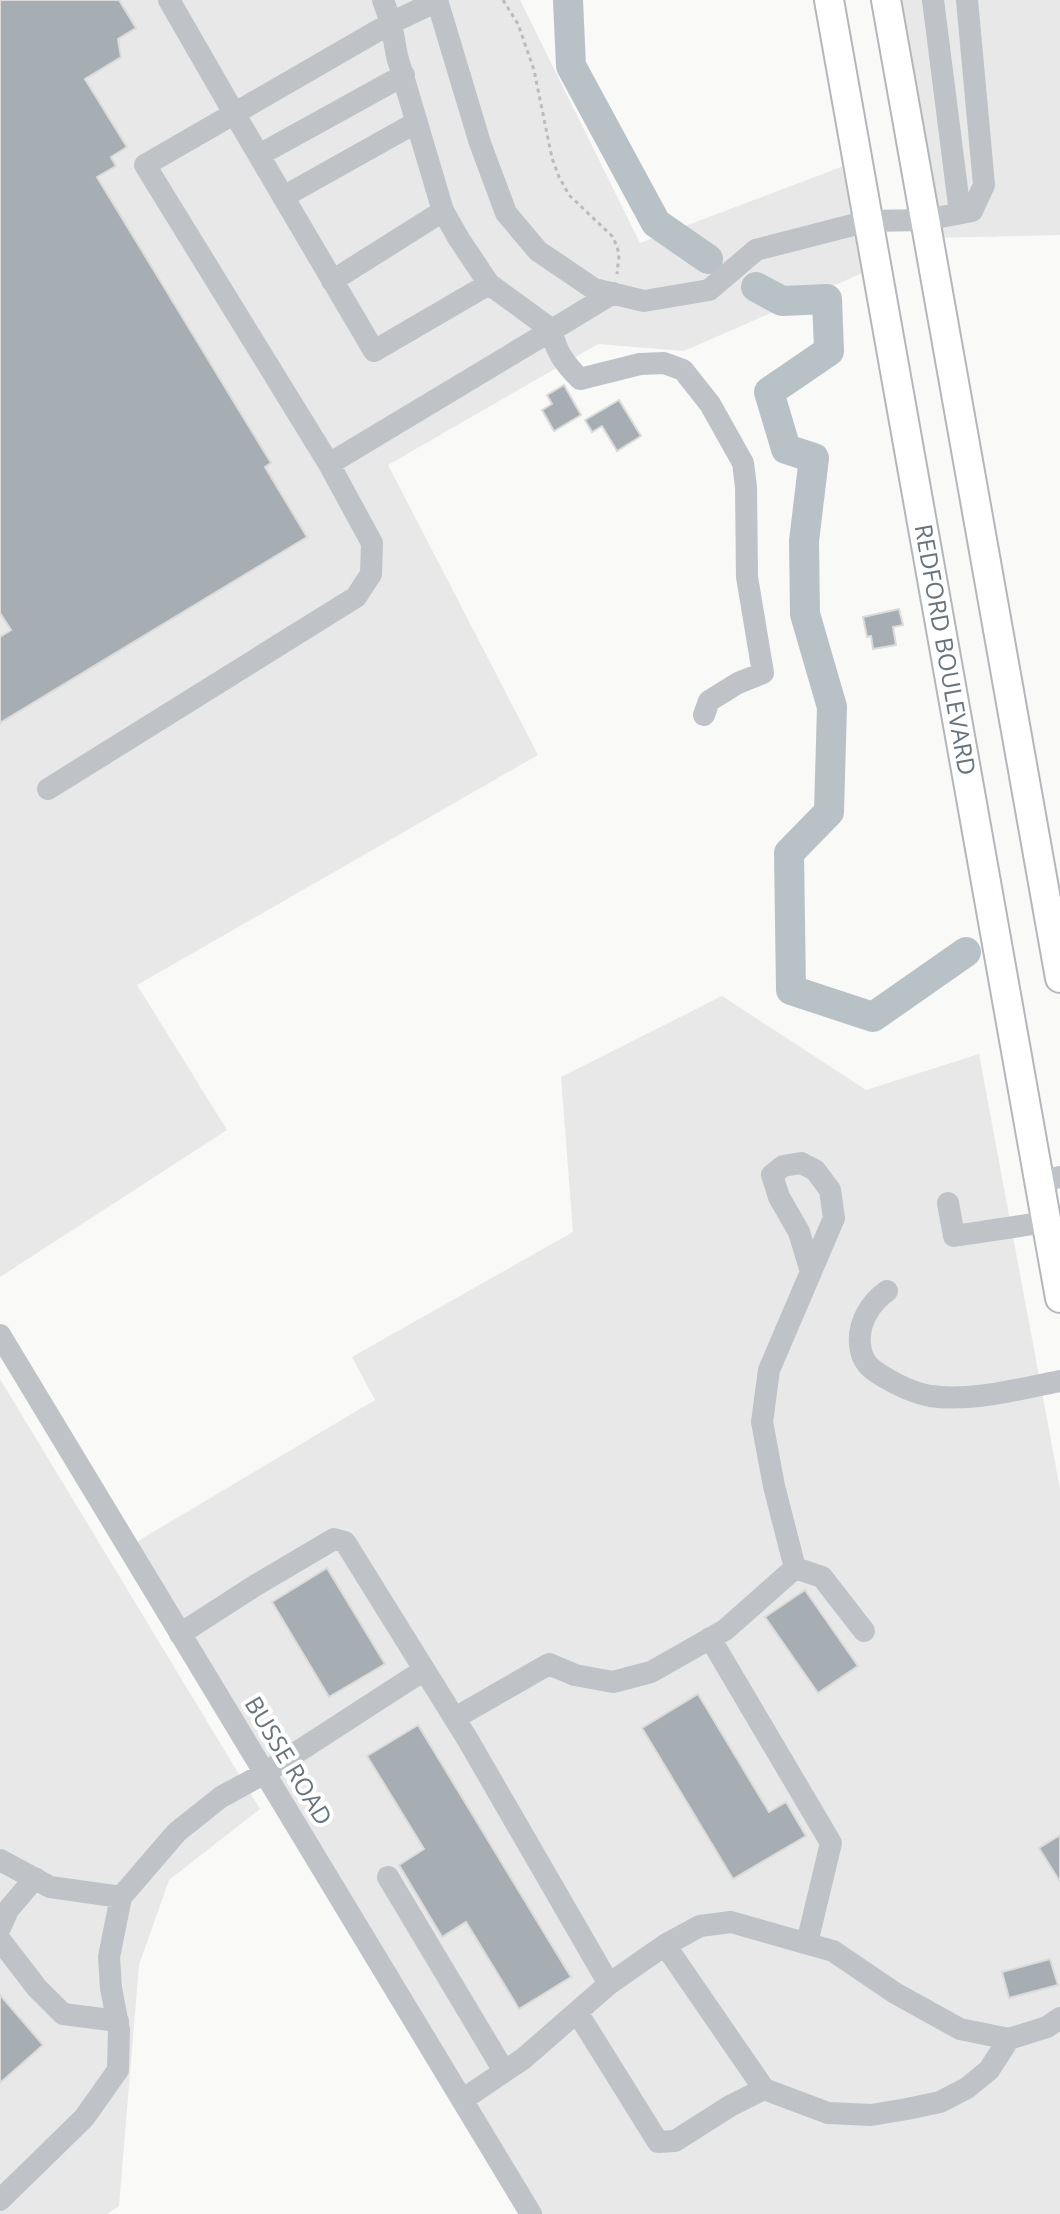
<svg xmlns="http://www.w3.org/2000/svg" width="1060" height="2214" font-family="'Open Sans',sans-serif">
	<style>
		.built { fill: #e7e8e7 }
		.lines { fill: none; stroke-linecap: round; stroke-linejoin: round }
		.river { stroke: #b8c2c6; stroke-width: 30 }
		.building { fill: #a7aeb3; stroke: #dbdbd9; stroke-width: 2 }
		.major-casing { stroke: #b3b7ba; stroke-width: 32 }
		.path { stroke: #b9bcbe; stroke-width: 3; stroke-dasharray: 4 4; stroke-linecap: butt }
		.minor { stroke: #bfc2c6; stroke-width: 22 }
		.major { stroke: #fff; stroke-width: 28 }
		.labels { text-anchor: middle; stroke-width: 8; stroke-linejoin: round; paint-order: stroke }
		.street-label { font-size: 24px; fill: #67747e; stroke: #fff }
	</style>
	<rect width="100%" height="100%" fill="#f9f9f7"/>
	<path class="built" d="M 0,0 L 520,0 L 640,243 L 857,161 L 876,267 L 684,351 L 598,344 L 388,465 L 538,755 L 137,985 L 227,1130 L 0,1277 Z
		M 886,0 L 1060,0 L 1060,235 L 928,238 Z
		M 722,996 L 866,1090 L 979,1054 L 1060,1489 L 1060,2214 L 531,2214 L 128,1547 L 375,1400 L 352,1357 L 573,1232 L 561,1077 Z
		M 0,1379 L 260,1809 L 169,1880 L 139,1965 L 119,2206 L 107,2214 L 0,2214 Z"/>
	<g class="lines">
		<path class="river" d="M 568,0 L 571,66 L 656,223 L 708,259
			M 756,287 L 782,301 L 827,299 L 829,351 L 769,392 L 786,449 L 814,458 L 804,541 L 805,614 L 832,707 L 829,812 L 789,853 L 791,990 L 873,1017 L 966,952"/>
	</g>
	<path class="building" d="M 0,0 L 119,0 L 136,28 L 118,39 L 121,57 L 85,79 L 127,147 L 111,157 L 116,166 L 97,177 L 271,463 L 265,467 L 307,537 L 0,723 L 0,637 L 11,630 L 0,613 Z
		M 564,385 L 581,415 L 554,431 L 542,410 L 552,404 L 547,395 Z
		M 619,400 L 641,436 L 617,451 L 602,426 L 592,432 L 585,420 Z
		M 899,609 L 903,625 L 893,627 L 896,645 L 873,649 L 871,636 L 867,637 L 863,617 Z
		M 327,1568 L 385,1664 L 329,1697 L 272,1602 Z
		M 805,1590 L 858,1666 L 818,1693 L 765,1617 Z
		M 698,1694 L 769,1812 L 786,1802 L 806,1836 L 733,1879 L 642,1728 Z
		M 418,1725 L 571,1977 L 519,2009 L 466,1922 L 442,1937 L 399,1865 L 424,1849 L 367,1756 Z
		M 1060,1835 L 1060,1882 L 1039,1848 Z
		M 1050,1959 L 1058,1985 L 1009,1998 L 1002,1972 Z
		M 0,1995 L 43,2045 L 0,2083 Z"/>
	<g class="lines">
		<defs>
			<g id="major">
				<path id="s1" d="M 829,0 L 1060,1298"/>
				<path d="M 886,0 L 1060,978"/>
			</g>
		</defs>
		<use href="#major" class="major-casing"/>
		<path class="path" d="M 503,0 L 518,24 L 534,70 L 552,158 L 559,177 L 569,195 L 612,236 L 617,246 L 619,255 L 617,274"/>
		<path class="minor" d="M 169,0 L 234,113 L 374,351 L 489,284 L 552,330 L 329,464 L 145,165 L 391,23 L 383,0
			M 437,0 L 480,143 L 506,213 L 538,251 L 594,289 L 644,301 L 709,290 L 756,250 L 868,221 L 925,220 L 972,211 L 984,185 L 967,0
			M 933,0 L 960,213
			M 437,1 L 391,23 L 397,56 L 443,211 L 459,239 L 489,284
			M 259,155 L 404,75
			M 283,197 L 417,122
			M 332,281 L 443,211
			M 613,293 L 552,330 C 555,351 565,364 580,379 L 640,364 L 664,363 L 683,370 L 710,404 L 743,463 L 746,487 L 747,577 L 763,673 L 738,683 L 709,701 L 704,715
			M 48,789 L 356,597 L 371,574 L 372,543 L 329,464
			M 1039,1182 L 1060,1177
			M 948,1203 L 954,1236 L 1046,1222
			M 887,1291 C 870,1303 858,1323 860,1344 C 861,1361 870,1369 884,1377 C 897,1385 915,1393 930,1396 C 973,1402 1018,1389 1060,1381
			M 0,1335 L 531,2214
			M 795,1568 L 774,1486 L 762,1422 L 769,1370 L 834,1218 L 830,1190 L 815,1170 L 801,1163 L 783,1166 L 772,1175 L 779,1197 L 799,1232 L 811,1272
			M 180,1634 L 256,1585 L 334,1539 L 345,1542 L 468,1740 L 609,1984 L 665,1945 L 700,1926 L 731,1922 L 833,1951 L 895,1993 L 960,2029 L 1009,2039 L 1047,2027 L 1060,2018
			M 710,1638 L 831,1843 L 807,1943
			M 455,1718 L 549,1664 L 575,1675 L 613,1682 L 651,1672 L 725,1630 L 795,1568 L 822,1577 L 864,1631
			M 0,1860 L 50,1887 L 121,1897
			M 388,1877 L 504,2071
			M 0,1928 L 8,1910 L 35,1878
			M 0,1940 L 37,1988 L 63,2014 L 118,2021
			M 665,1945 L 764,2089
			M 577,2012 L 658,2142 L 675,2141 L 730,2106 L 764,2089 L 828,2113 L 871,2115 L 907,2109 L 940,2102 L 967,2088 L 989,2070 L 1009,2039
			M 462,2100 L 523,2059 L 609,1984
			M 0,2200 L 84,2118 L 118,2070 L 119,2030 L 111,1988 L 109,1957 L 121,1897 L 177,1832 L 221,1797 L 265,1773 L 424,1670"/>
		<use href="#major" class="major"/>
	</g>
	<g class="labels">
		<g class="street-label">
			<text dy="8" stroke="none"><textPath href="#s1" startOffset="660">REDFORD BOULEVARD</textPath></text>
			<text transform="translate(288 1761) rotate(59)" y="8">BUSSE ROAD</text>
		</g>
	</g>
</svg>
